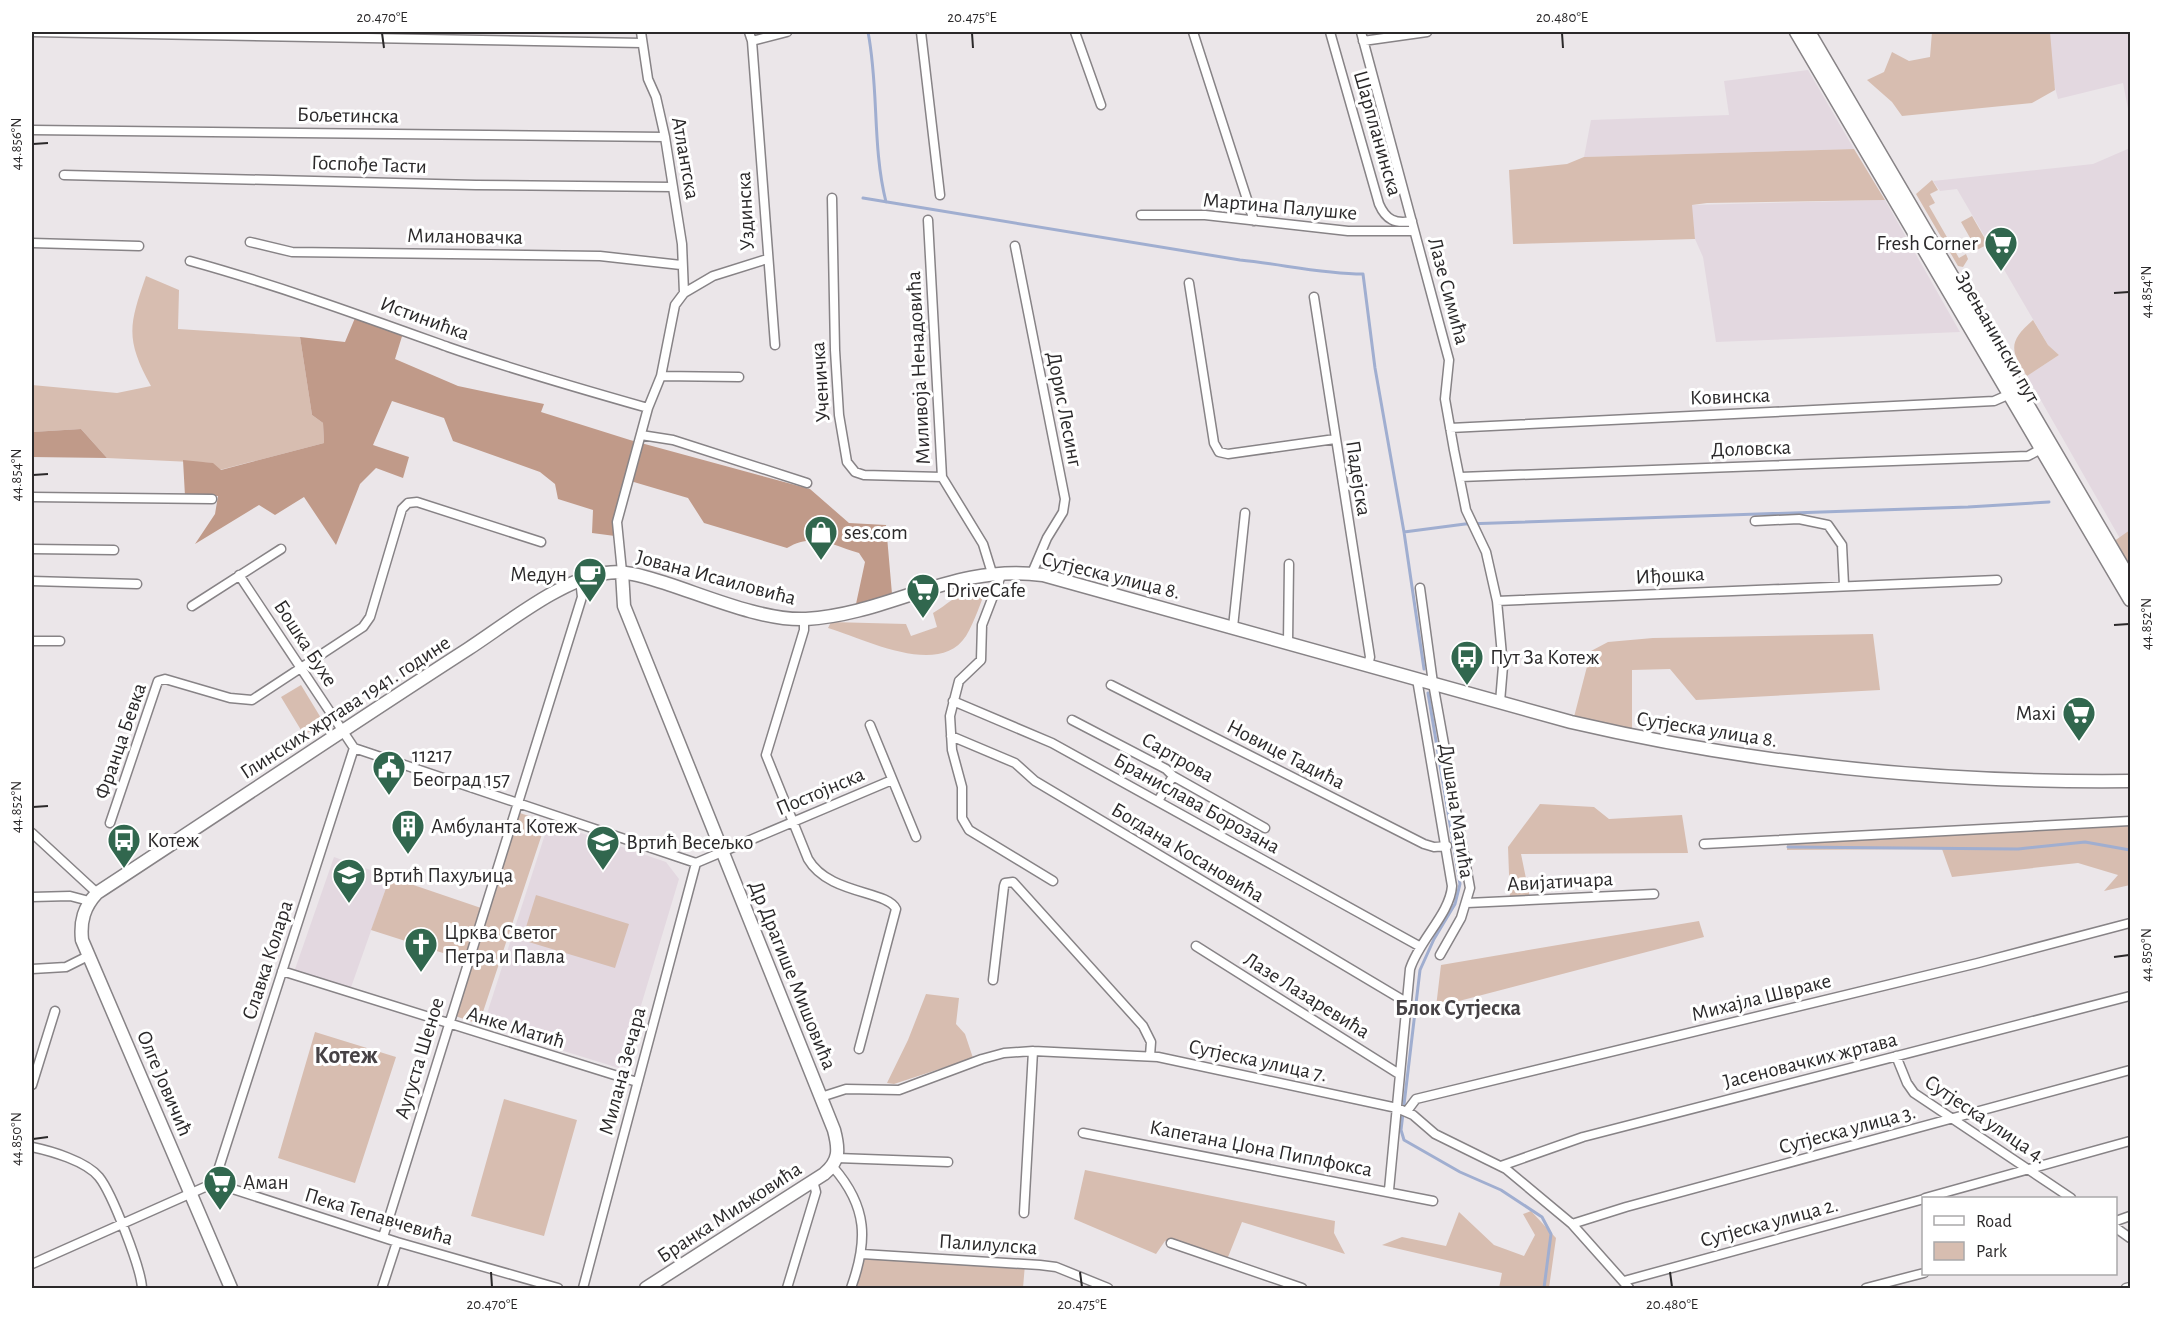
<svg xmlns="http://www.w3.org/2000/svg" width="2162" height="1320" font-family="'Alegreya Sans',sans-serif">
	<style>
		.built { fill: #e3d8e0 }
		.green { fill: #d7bdb0 }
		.forest { fill: #c09a89 }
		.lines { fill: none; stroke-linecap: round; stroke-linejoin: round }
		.stream { stroke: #a0aed0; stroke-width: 3 }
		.street-casing { stroke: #878386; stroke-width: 11 }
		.secondary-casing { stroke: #878386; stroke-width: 15 }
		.street { stroke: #fff; stroke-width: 8 }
		.secondary { stroke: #fff; stroke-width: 12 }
		.ticks { fill: none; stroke: #2b292a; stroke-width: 2 }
		.labels { text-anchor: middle; stroke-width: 6; stroke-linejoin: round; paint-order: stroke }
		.street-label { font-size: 21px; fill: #2b292a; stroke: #fff }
		.poi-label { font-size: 21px; fill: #2b292a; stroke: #fff; text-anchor: start }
		.neighbourhood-label { font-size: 22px; font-weight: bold; fill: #464245; stroke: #fff }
		.quarter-label { font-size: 24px; font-weight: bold; fill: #464245; stroke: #fff }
		.neatline { fill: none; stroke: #2b292a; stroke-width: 2 }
		.ticks-label { font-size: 15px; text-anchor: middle; fill: #2b292a }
	</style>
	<rect width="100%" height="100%" fill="#ebe6e9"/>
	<path class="built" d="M 2050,32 L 2130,32 L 2130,119 L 2123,83 L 2058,99 L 2050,69 Z
		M 1808,70 L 1854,149 L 1584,157 L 1591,120 L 1729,115 L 1724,81 Z
		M 2130,148 L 2130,556 L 2027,376 L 2059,355 L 2048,345 L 1957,189 L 1940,191 L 1933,181 L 2093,164 Z
		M 1885,200 L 1960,332 L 1716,342 L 1703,257 L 1695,239 L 1691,205 Z
		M 549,822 L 666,862 L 679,879 L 622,1069 L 483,1026 Z
		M 334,857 L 390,877 L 349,993 L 293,975 Z"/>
	<path class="green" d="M 1932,32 L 2050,32 L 2055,90 L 2032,103 L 1902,116 L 1892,102 L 1867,80 L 1884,72 L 1892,52 L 1909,61 L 1930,57 Z
		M 1854,149 L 1885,200 L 1707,203 L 1692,205 L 1695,239 L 1513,244 L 1509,170 L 1567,164 L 1584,157 Z
		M 1932,180 L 1938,190 L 1930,194 L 1935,203 L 1929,206 L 1959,258 L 1966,254 L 1968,259 L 1963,267 L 1958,266 L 1916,194 Z
		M 1972,216 L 1988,244 L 1977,250 L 1961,222 Z
		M 146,276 L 179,290 L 178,329 L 300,337 L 312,415 L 323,423 L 324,443 L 212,472 L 212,463 L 107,458 L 81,429 L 32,432 L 32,385 L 117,393 L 151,386 C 125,339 129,325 146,276 Z
		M 2033,320 L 2048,345 L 2059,355 L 2027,376 C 2010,350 2008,342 2033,320 Z
		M 2130,530 L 2130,579 L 2110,544 Z
		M 988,585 C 981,601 975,621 966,636 C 939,678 865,639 828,628 L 831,622 L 906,624 L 911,636 L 937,627 L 933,613 C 953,601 964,587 988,585 Z
		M 1873,634 L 1880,690 L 1696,700 L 1670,669 L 1632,670 L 1632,731 L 1574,717 L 1591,651 L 1608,642 L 1653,638 Z
		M 301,685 L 324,723 L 304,735 L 281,697 Z
		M 1540,804 L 1594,807 L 1609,819 L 1682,815 L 1688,853 L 1521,854 L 1530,898 L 1510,900 L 1508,847 Z
		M 520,813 L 546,822 L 479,1024 L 455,1016 Z
		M 2130,821 L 2130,885 L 2104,891 L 2118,875 L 2078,863 L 1952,877 L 1942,849 L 1787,850 L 1787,844 L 1777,839 L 1850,841 Z
		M 390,877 L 484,909 L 468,961 L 371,930 Z
		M 536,895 L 629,924 L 615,968 L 522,940 Z
		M 1699,921 L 1704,937 L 1436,1007 L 1441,965 Z
		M 926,994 L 959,998 L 956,1024 L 965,1034 L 973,1058 L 894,1084 L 887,1083 L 908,1040 Z
		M 315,1032 L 396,1057 L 355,1183 L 278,1158 Z
		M 504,1099 L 577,1120 L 544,1236 L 471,1216 Z
		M 1085,1170 L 1335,1221 L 1334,1233 L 1345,1254 L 1242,1222 L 1226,1262 L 1165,1241 L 1156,1254 L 1074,1219 Z
		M 1531,1211 L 1556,1238 L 1549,1288 L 1499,1288 L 1502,1273 L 1382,1245 L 1402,1237 L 1446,1246 L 1459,1212 L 1494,1245 L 1524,1256 L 1535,1235 L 1523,1214 Z
		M 862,1254 L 1025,1264 L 1023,1288 L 850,1288 Z"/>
	<path class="forest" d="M 355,318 L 403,333 L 395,359 L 458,386 L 544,404 L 541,412 L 630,440 L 810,489 L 849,523 L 886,525 L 892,594 L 856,604 L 865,562 L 859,553 C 832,545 813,532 787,548 L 704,523 L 688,498 L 627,480 L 615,536 L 592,533 L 593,510 L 558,499 L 555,484 L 540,472 L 453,441 L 444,418 L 392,401 L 373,445 L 409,457 L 403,478 L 376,468 L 360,484 L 336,545 L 304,497 L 275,515 L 259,505 L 195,544 L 215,514 L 218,496 L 185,496 L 183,460 L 213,463 L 221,470 L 324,443 L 323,423 L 312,415 L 300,337 L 345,342 Z
		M 81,429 L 107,458 L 32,457 L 32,432 Z"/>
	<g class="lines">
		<path class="stream" d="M 868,32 C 879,88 872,146 886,202
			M 863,198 L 1240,260 C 1281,264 1322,274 1363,274 L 1375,368 L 1404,532 L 1465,524 L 1968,507 L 2049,502
			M 1404,532 L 1424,669
			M 1428,693 L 1460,884 L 1455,904 L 1434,939 L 1420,970 L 1401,1130 L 1404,1140 L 1460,1172 L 1501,1190 L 1542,1217 L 1551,1234 L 1544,1288
			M 1788,847 L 2018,849 L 2085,842 L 2130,850"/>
		<defs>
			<path id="street" d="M 32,32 L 642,43
				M 641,32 L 648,79 L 656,97 L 665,137 L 682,244 L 684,293
				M 749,32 L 752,41 L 775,345
				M 921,32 L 940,195
				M 1075,32 L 1101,105
				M 1193,32 L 1254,221
				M 1330,32 L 1379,204 C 1386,220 1395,224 1412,221
				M 1361,32 L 1449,360 L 1445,399 L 1454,450 L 1466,510 L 1486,552 L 1497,601 L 1503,666 L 1500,702
				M 752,41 L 787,32
				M 1363,41 L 1427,32
				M 32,130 L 665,137
				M 64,175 L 476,185 L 673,187
				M 832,198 L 835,350 L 839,415 L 847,462 L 855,472 L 864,475 L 942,477
				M 1141,215 L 1205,215 L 1348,231 L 1414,231
				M 928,220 L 942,477 L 983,544 L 992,573
				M 250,242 L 292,252 L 600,256 L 681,265
				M 32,243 L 139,246
				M 1015,246 L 1065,499 L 1063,512 L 1047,538 L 1032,573
				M 190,261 C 277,285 362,316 448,347 C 514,370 581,389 648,408
				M 1189,283 L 1214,443 L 1219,452 L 1228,454 L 1335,439
				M 1314,297 L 1370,657 L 1368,665
				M 661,376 L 739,377
				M 1450,428 L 1994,401 L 2010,394
				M 641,435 L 673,440 L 807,483
				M 1460,477 L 2028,456 L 2041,449
				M 32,497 L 212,499
				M 1755,521 L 1799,519 L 1828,525 L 1842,545 L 1844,585
				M 32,549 L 114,550
				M 622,572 L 617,522 L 648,408 L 661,376 L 675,305 L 684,293 L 713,276 L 767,259
				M 1002,573 L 982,625 L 981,660 L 959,681 L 950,716 L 952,750 L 962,787 L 962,818 L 969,830 L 1053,881
				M 239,575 L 354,748 L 696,863
				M 32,581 L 137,584
				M 1420,588 L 1433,683 L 1470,888 L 1461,918 L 1440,955
				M 1497,601 L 1997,580
				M 192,606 L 281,549
				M 804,619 L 804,630 L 766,755 L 808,859 C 829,895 887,890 896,909 L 859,1049
				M 1233,627 L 1245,513
				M 32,641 L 60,641
				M 1288,643 L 1289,564
				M 1111,685 L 1424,844 L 1434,847 L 1447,846
				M 953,701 L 1052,743 L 1419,946
				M 1072,720 L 1166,769 L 1173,776 L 1265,828
				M 870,725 L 916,837
				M 951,736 L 1015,763 L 1035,781 L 1406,1002
				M 1158,801 L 1173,776
				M 110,823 L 158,681 L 165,679 L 230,698 L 252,700 L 363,627 L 370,617 L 402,509 L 408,503 L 417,502 L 541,542
				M 32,833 L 97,893
				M 1704,844 L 2130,821
				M 696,863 L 892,780
				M 32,897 L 70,896 L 89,901
				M 1467,903 L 1654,894
				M 1196,946 L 1399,1074
				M 32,969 L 66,967 L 88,956
				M 282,971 L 637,1082
				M 993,980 L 1004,886 L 1005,883 L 1013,882 L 1143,1026 L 1151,1042 L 1150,1056
				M 1896,1056 L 1907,1083 L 1914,1093 L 2071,1198
				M 32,1085 L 55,1011
				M 821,1097 L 846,1089 L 899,1090 L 982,1059 L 1004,1053 L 1033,1051 L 1158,1057 L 1397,1108 L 1413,1115 L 1435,1134 L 1506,1169 L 1572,1224 L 1629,1288
				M 1407,1111 L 1416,1099 L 1978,963 L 2130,923
				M 1083,1133 L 1433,1201
				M 32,1147 C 51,1151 86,1161 99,1177 C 112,1193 141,1268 142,1288
				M 837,1158 L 948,1162
				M 1501,1166 L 1583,1137 L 2130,996
				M 833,1167 C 868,1207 868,1241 851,1288
				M 214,1183 L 354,748
				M 1389,1190 L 1410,969 C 1419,940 1450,914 1452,886 L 1417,679
				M 1925,1198 L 2130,1141
				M 1024,1213 L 1033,1051
				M 2116,1221 L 2130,1216
				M 1572,1224 L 1626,1207 L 2130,1070
				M 2116,1228 L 2130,1238
				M 383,1237 L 582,597 L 580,579
				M 1171,1243 L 1302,1288
				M 862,1254 L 1040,1265 L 1056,1267 L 1108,1288
				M 32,1264 L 214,1183 L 397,1242 L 558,1288
				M 1624,1281 L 1924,1199
				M 382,1288 L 397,1242
				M 583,1288 L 696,863
				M 787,1288 L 816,1192 L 813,1181
				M 1866,1288 L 1924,1273
				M 2126,1288 L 2130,1287"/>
			<path id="secondary" d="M 1796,32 L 2130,600
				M 1809,32 L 2130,579
				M 622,572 L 624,606 L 834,1130 C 839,1149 840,1161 824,1174 L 646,1288
				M 231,1288 L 82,940 C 80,921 84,907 97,893 C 221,812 344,729 468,649 C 505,625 563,578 606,573 C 628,570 648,578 668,584 C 708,597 764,621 806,619 C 891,614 953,563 1043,575 L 1571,722 C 1755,765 1942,783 2130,781"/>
		</defs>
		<use href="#street" class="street-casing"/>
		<use href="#secondary" class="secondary-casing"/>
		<use href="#street" class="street"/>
		<use href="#secondary" class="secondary"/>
	</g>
	<path class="ticks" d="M 382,33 L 384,48M 972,33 L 973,48M 1562,33 L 1563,48M 33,144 L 48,143M 2114,293 L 2129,292M 33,475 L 48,474M 2114,625 L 2129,624M 33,807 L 48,806M 2114,957 L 2129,955M 33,1139 L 48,1137M 491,1272 L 492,1287M 1080,1272 L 1082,1287M 1670,1272 L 1672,1287"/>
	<defs>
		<symbol id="supermarket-pin" viewBox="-11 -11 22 30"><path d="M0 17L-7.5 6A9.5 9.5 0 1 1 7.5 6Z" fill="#31674e" stroke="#fff"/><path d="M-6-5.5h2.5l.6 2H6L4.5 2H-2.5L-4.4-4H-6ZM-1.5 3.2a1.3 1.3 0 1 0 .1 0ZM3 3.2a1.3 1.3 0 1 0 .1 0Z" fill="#fff"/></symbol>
		<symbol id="shop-pin" viewBox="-11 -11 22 30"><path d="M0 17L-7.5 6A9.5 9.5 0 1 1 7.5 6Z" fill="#31674e" stroke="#fff"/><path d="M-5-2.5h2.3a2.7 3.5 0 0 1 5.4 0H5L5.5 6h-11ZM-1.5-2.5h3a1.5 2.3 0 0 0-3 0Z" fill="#fff"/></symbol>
		<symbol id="cafe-pin" viewBox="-11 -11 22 30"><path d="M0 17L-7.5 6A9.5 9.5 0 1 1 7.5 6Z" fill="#31674e" stroke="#fff"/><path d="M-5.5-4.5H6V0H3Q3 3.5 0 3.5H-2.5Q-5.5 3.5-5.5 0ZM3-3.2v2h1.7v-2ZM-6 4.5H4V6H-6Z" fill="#fff"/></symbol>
		<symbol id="bus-pin" viewBox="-11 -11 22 30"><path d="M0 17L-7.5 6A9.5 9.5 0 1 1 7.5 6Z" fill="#31674e" stroke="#fff"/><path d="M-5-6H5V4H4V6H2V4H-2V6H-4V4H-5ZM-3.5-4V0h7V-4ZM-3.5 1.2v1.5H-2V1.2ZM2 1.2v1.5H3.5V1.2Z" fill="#fff"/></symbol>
		<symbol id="civic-pin" viewBox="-11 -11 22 30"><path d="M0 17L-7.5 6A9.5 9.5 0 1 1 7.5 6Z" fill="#31674e" stroke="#fff"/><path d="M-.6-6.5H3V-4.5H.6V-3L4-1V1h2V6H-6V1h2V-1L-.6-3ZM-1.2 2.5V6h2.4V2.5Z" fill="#fff"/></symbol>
		<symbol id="building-pin" viewBox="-11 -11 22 30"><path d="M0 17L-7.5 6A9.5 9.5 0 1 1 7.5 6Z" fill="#31674e" stroke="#fff"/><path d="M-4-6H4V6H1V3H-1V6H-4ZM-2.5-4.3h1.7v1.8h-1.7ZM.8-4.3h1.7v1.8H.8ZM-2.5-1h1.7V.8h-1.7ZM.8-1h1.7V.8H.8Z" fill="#fff"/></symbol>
		<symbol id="school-pin" viewBox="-11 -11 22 30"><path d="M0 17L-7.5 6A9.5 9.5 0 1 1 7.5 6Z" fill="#31674e" stroke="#fff"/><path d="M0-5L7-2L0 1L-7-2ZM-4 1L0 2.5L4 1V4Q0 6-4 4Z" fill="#fff"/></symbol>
		<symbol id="church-pin" viewBox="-11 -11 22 30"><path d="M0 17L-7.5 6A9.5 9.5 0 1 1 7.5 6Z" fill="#31674e" stroke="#fff"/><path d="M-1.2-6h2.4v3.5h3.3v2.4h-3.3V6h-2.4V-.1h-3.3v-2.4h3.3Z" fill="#fff"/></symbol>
	</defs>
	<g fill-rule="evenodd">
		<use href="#supermarket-pin" x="1982" y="224" width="38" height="52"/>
		<use href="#shop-pin" x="802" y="513" width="38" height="52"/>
		<use href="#cafe-pin" x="571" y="555" width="38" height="52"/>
		<use href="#supermarket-pin" x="904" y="571" width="38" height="52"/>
		<use href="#bus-pin" x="1448" y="638" width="38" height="52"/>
		<use href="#supermarket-pin" x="2060" y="694" width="38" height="52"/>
		<use href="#civic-pin" x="370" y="748" width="38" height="52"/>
		<use href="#building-pin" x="389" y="807" width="38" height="52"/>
		<use href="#bus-pin" x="105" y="821" width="38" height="52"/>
		<use href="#school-pin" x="584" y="823" width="38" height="52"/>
		<use href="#school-pin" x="330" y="856" width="38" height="52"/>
		<use href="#church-pin" x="402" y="925" width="38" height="52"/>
		<use href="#supermarket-pin" x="201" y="1163" width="38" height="52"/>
	</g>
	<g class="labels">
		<g class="street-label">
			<text transform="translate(348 115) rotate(1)" y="7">Бољетинска</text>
			<text transform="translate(1378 133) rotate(74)" y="7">Шарпланинска</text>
			<text transform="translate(686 158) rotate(80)" y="7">Атлантска</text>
			<text transform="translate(369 164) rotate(2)" y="7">Госпође Тасти</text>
			<text transform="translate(1280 206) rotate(5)" y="7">Мартина Палушке</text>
			<text transform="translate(745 211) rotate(-93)" y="7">Уздинска</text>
			<text transform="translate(465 236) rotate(1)" y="7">Милановачка</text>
			<text transform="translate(1449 291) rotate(75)" y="7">Лазе Симића</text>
			<text transform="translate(425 318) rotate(20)" y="7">Истинићка</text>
			<text transform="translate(1998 337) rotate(60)" y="7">Зрењанински пут</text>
			<text transform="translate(918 368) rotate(-93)" y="7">Миливоја Ненадовића</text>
			<text transform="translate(820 382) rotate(-94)" y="7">Ученичка</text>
			<text transform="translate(1730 396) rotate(-2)" y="7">Ковинска</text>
			<text transform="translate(1065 409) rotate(79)" y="7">Дорис Лесинг</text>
			<text transform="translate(1751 448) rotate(-2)" y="7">Доловска</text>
			<text transform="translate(1359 478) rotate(81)" y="7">Падејска</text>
			<text transform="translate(1111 575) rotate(14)" y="7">Сутјеска улица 8.</text>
			<text transform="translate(1670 575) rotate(-3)" y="7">Иђошка</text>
			<text transform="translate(716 577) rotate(15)" y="7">Јована Исаиловића</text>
			<text transform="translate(306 643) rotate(57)" y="7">Бошка Бухе</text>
			<text transform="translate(345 707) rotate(-33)" y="7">Глинских жртава 1941. године</text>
			<text transform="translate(1707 729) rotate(9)" y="7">Сутјеска улица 8.</text>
			<text transform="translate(120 741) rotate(-71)" y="7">Франца Бевка</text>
			<text transform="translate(1286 754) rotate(27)" y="7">Новице Тадића</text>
			<text transform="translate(1178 757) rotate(30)" y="7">Сартрова</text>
			<text transform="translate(820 791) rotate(-23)" y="7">Постојнска</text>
			<text transform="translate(1197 803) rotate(29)" y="7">Бранислава Борозана</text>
			<text transform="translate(1457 811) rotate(81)" y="7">Душана Матића</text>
			<text transform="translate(1188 852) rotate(31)" y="7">Богдана Косановића</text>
			<text transform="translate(1560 881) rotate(-3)" y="7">Авијатичара</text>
			<text transform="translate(267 960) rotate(-72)" y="7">Славка Колара</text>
			<text transform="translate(793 975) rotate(68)" y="7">Др Драгише Мишовића</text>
			<text transform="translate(1307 995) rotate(32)" y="7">Лазе Лазаревића</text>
			<text transform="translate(1761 997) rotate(-14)" y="7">Михајла Швраке</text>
			<text transform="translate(516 1027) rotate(17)" y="7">Анке Матић</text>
			<text transform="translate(419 1058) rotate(-73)" y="7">Аугуста Шеное</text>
			<text transform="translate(1258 1060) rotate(12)" y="7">Сутјеска улица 7.</text>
			<text transform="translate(1810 1060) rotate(-14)" y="7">Јасеновачких жртава</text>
			<text transform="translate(622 1071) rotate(-75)" y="7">Милана Зечара</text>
			<text transform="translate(165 1083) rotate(67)" y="7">Олге Јовичић</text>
			<text transform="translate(1986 1119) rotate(34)" y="7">Сутјеска улица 4.</text>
			<text transform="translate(1847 1129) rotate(-15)" y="7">Сутјеска улица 3.</text>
			<text transform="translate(1261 1148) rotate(11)" y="7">Капетана Џона Пиплфокса</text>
			<text transform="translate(729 1212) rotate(-33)" y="7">Бранка Миљковића</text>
			<text transform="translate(379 1216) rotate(17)" y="7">Пека Тепавчевића</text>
			<text transform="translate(1769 1222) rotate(-15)" y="7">Сутјеска улица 2.</text>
			<text transform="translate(988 1244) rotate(4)" y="7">Палилулска</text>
		</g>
		<g class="poi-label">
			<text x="1978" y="250" text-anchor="end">Fresh Corner</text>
			<text x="844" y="539">ses.com</text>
			<text x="567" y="581" text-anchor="end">Медун</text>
			<text x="946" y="597">DriveCafe</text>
			<text x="1490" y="664">Пут За Котеж</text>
			<text x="2056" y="720" text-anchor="end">Maxi</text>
			<text x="412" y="762">11217<tspan x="412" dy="24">Београд 157</tspan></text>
			<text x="431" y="833">Амбуланта Котеж</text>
			<text x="147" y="847">Котеж</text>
			<text x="626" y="849">Вртић Весељко</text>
			<text x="372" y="882">Вртић Пахуљица</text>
			<text x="444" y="939">Црква Светог<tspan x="444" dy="24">Петра и Павла</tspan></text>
			<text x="243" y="1189">Аман</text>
		</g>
		<g class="neighbourhood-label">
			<text x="1458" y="1015">Блок Сутјеска</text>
		</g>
		<g class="quarter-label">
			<text x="346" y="1063">Котеж</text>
		</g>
	</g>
	<rect width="2162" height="1320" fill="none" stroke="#ffffff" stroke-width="66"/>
	<rect x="1922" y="1197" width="195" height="78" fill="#ffffff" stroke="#aaa9aa" stroke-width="1.5"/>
	<rect x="1934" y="1216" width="30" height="9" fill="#ffffff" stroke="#aaa9aa" stroke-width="1.5"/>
	<text x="1976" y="1227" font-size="18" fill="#2b292a">Road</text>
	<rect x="1934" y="1242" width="30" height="18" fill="#d7bdb0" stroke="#aaa9aa" stroke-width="1.5"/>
	<text x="1976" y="1257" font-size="18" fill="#2b292a">Park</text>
	<rect x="33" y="33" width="2096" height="1254" class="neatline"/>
	<g class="ticks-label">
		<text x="382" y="22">20.470°E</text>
		<text x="972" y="22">20.475°E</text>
		<text x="1562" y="22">20.480°E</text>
		<text transform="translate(16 144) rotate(-90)" y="5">44.856°N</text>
		<text transform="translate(2146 292) rotate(-90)" y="5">44.854°N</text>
		<text transform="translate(16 475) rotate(-90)" y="5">44.854°N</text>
		<text transform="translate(2146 624) rotate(-90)" y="5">44.852°N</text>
		<text transform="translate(16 807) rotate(-90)" y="5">44.852°N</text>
		<text transform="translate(2146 955) rotate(-90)" y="5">44.850°N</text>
		<text transform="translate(16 1139) rotate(-90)" y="5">44.850°N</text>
		<text x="492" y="1309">20.470°E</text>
		<text x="1082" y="1309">20.475°E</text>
		<text x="1672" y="1309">20.480°E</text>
	</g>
</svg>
